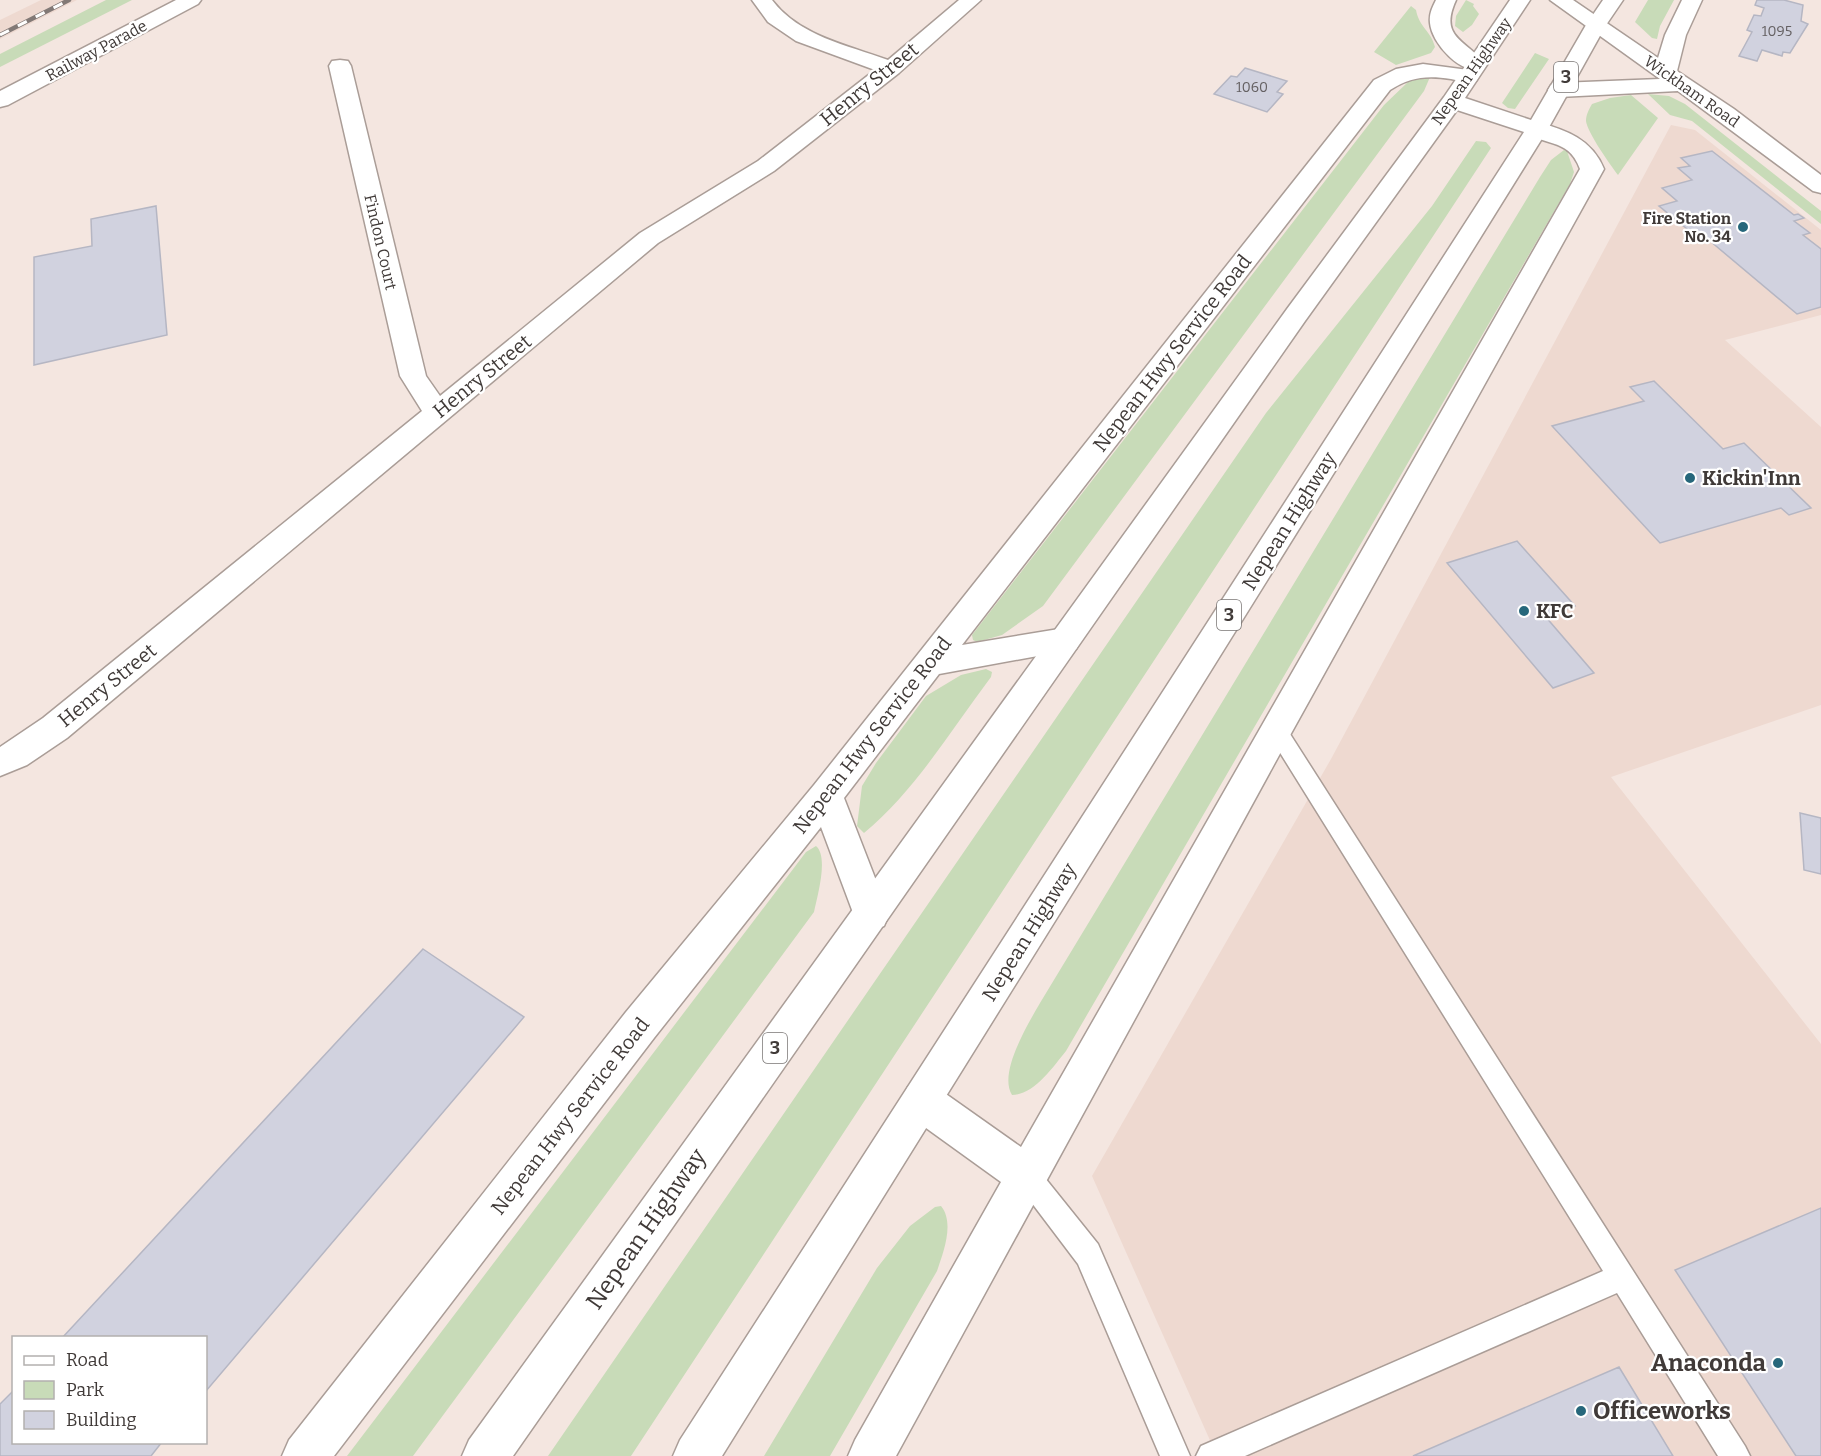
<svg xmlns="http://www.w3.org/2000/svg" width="1821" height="1456" font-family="Bitter,serif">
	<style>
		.built { fill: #eed9d0 }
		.green { fill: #c8dbb8 }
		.building { fill: #d1d2df; stroke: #b5b6c3; stroke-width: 1.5 }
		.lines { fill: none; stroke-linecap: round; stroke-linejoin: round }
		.service-casing { stroke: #aa9d97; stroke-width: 3 }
		.minor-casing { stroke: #aa9d97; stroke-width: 3 }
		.tertiary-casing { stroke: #aa9d97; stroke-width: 3 }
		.secondary-casing { stroke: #aa9d97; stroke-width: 3 }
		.trunk-casing { stroke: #aa9d97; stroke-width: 3 }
		.service { fill: #fff; fill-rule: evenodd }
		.minor { fill: #fff; fill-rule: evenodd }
		.tertiary { fill: #fff; fill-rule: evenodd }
		.secondary { fill: #fff; fill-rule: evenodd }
		.trunk { fill: #fff; fill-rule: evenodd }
		.rail-casing { stroke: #827976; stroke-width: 4.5 }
		.rail { stroke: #fff; stroke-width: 3; stroke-dasharray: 10; stroke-linecap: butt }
		.poi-dot { fill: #26677b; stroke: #fff; stroke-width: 2 }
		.labels { text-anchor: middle; stroke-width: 4.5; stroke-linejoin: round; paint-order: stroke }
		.far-number-label { font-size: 14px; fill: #646062 }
		.far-street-label { font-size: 16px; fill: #403a38; stroke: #fff }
		.far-poi-label { font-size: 16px; font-weight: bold; fill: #403a38; stroke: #fff; text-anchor: end }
		.shield { fill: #fff; stroke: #797574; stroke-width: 1.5 }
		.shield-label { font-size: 18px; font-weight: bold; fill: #403a38 }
		.street-label { font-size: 20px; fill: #403a38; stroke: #fff }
		.poi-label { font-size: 20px; font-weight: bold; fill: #403a38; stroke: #fff; text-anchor: start }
		.near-street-label { font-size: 24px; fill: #403a38; stroke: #fff }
		.near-poi-label { font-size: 24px; font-weight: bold; fill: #403a38; stroke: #fff; text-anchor: end }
	</style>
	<rect width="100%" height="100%" fill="#f4e6e0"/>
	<path class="built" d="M 41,0 L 77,0 L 0,39 L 0,20 Z
		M 1671,125 L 1695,130 L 1821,230 L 1821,315 L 1725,340 L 1821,427 L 1821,705 L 1611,777 L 1821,1044 L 1821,1456 L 1217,1456 L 1092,1176 L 1331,759 Z"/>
	<path class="green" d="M 106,0 L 132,0 L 0,67 L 0,54 Z
		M 1466,0 L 1474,4 L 1473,6 L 1479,14 L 1472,25 L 1463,32 L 1455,26 L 1456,16 Z
		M 1648,0 L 1674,0 L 1660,26 L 1657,39 L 1652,38 L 1635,22 Z
		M 1411,6 L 1416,10 C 1419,27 1431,31 1435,47 L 1431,53 L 1396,65 L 1374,52 Z
		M 1535,53 L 1549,59 L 1515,109 L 1508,108 L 1502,103 Z
		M 1426,75 L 1430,77 L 1424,91 L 1043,606 L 1002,635 L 977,642 L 973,640 L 972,635 L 1384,105 L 1408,82 Z
		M 1648,94 L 1669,96 L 1685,104 L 1821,211 L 1821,224 L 1692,121 L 1670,115 Z
		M 1631,95 L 1658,118 L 1618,175 C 1611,166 1587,132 1586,121 C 1586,115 1589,109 1592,104 L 1610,98 Z
		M 1476,141 L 1486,142 L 1491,148 L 631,1456 L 548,1456 L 1266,413 L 1432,206 Z
		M 1564,150 L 1567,151 L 1574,172 L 1570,184 L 1066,1051 C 1053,1067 1034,1095 1012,1095 C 998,1073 1028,1024 1040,1003 L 1540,177 L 1551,160 Z
		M 986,669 L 992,672 L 991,677 C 951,730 915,791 864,833 L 857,826 L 862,786 L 876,763 L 926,696 L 961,675 Z
		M 816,846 C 829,857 817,897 814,912 L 413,1456 L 347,1456 L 806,852 Z
		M 941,1206 C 955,1223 943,1253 937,1271 L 830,1456 L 764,1456 L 877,1268 L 910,1226 L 935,1207 Z"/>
	<path class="building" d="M 1757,0 L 1784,0 L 1803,5 L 1801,21 L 1808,24 L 1790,53 L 1783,52 L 1782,56 L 1762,50 L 1757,61 L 1739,56 L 1752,32 L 1747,30 L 1754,15 L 1761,16 L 1764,8 L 1755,5 Z
		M 1245,68 L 1287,81 L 1277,92 L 1283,94 L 1267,112 L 1214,94 L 1231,76 L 1237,77 Z
		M 1712,151 L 1794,215 L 1798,214 L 1804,218 L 1794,221 L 1810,233 L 1803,235 L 1821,249 L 1821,307 L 1797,314 L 1710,241 L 1703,242 L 1659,206 L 1677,201 L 1662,188 L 1692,180 L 1678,168 L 1690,166 L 1681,158 Z
		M 156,206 L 167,335 L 34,365 L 34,257 L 92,246 L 91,219 Z
		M 1654,381 L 1723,449 L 1744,443 L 1811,508 L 1789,515 L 1781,508 L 1660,543 L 1552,426 L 1644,401 L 1630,387 Z
		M 1517,541 L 1575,606 L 1545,616 L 1594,673 L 1553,688 L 1447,563 Z
		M 1800,813 L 1821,818 L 1821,874 L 1804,870 Z
		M 423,949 L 524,1017 L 206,1391 L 206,1338 L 62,1338 Z
		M 1821,1208 L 1821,1456 L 1796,1456 L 1675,1270 Z
		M 1619,1367 L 1673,1456 L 1413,1456 Z
		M 14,1390 L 14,1442 L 162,1442 L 151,1456 L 0,1456 L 0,1404 Z"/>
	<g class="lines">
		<defs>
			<path id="service" d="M 1276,720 L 1283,723 L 1745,1446 L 1750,1456 L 1718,1456 L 1617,1293 L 1245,1456 L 1196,1456 L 1201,1446 L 1603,1271 L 1269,735 L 1265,729 L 1269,723 Z
				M 1028,1164 L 1037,1168 L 1098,1244 L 1190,1456 L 1160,1456 L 1078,1264 L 1019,1186 L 1015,1177 L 1019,1168 Z"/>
			<path id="minor" d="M 176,0 L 201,0 L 198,4 L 8,105 L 0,107 L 0,91 Z
				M 752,0 L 772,0 C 799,36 847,45 888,60 L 959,0 L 981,0 L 899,73 L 774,171 L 658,243 L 67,738 L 27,765 L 0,776 L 0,747 L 43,718 L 422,411 L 400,376 L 329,66 L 332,61 L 340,60 L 348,61 L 351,66 L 426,376 L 440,396 L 640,233 L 758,161 L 875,70 L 796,41 L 768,22 Z
				M 1423,64 L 1476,71 L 1479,76 L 1476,81 C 1467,83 1460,81 1451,79 C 1427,75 1410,77 1390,90 L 962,645 L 1065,628 L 1076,631 L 1081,640 L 1076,649 L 939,674 L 844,798 L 889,914 L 884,926 L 871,930 L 858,926 L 821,827 L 654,1038 L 334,1456 L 282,1456 L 289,1440 L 626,1012 L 814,785 L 1374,80 L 1396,69 Z
				M 1537,122 C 1566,130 1592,139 1604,169 L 1288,739 L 896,1456 L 848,1456 L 855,1440 L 1001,1182 L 908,1115 L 902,1101 L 908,1087 L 922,1082 L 936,1087 L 1021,1147 L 1580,169 C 1568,135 1539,148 1526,129 L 1529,124 Z"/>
			<path id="tertiary" d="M 1436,0 L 1456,0 C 1438,39 1468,40 1486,65 L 1483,70 C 1461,75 1432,44 1430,23 C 1429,14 1432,8 1436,0 Z"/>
			<path id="secondary" d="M 1550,0 L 1573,0 L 1658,58 L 1665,35 L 1682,0 L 1702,0 L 1686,35 L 1677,71 L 1734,109 L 1821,175 L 1821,193 L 1813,191 L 1678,91 L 1559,97 L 1551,95 L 1548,90 L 1551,85 L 1559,83 L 1660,79 Z"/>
			<path id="trunk" d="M 1510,0 L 1530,0 L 1465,98 L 1531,120 L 1586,25 L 1603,0 L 1623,0 L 1606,25 L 1548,129 L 722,1456 L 673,1456 L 680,1440 L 1524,132 L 1457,110 L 1305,321 L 513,1456 L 462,1456 L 469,1440 L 1287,309 L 1444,97 Z"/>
		</defs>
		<use href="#service" class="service-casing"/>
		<use href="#minor" class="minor-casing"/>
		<use href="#tertiary" class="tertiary-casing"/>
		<use href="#secondary" class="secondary-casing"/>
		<use href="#trunk" class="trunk-casing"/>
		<use href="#service" class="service"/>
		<use href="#minor" class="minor"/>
		<use href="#tertiary" class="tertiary"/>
		<use href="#secondary" class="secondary"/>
		<use href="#trunk" class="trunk"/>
		<defs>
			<path id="rail" d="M 0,35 L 69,0"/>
		</defs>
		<use href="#rail" class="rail-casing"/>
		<use href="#rail" class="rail"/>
	</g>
	<g class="poi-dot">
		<circle cx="1743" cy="227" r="6"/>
		<circle cx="1690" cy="478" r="6"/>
		<circle cx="1524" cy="611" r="6"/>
		<circle cx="1778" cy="1363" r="6"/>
		<circle cx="1581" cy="1411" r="6"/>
	</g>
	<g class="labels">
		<g class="far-number-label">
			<text x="1777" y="36">1095</text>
			<text x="1252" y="92">1060</text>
		</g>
		<g class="far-street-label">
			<text transform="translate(96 50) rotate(-28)" y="6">Railway Parade</text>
			<text transform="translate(1471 71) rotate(-55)" y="6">Nepean Highway</text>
			<text transform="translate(1692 91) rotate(35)" y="6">Wickham Road</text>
			<text transform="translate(381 242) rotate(77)" y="6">Findon Court</text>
		</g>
		<g class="far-poi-label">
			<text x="1731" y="224">Fire Station<tspan x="1731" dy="18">No. 34</tspan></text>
		</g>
		<g class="shield">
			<rect x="1554" y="62" width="24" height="30" rx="4.5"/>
			<rect x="1217" y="600" width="24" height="30" rx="4.5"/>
			<rect x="763" y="1033" width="24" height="30" rx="4.5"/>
		</g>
		<g class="shield-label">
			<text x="1566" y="83">3</text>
			<text x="1229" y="621">3</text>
			<text x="775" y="1054">3</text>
		</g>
		<g class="street-label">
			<text transform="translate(869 84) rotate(-39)" y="7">Henry Street</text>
			<text transform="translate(1172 353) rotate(-52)" y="7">Nepean Hwy Service Road</text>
			<text transform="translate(482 376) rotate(-39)" y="7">Henry Street</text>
			<text transform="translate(1289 521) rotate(-58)" y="7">Nepean Highway</text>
			<text transform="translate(107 685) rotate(-39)" y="7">Henry Street</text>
			<text transform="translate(872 735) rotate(-52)" y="7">Nepean Hwy Service Road</text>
			<text transform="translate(1029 932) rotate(-58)" y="7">Nepean Highway</text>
			<text transform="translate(570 1116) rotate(-52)" y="7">Nepean Hwy Service Road</text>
		</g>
		<g class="poi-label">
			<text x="1702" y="485">Kickin'Inn</text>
			<text x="1536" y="618">KFC</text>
		</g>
		<g class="near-street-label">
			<text transform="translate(646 1229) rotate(-55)" y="8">Nepean Highway</text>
		</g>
		<g class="near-poi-label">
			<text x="1766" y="1371">Anaconda</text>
			<text x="1593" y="1419" text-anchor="start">Officeworks</text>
		</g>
	</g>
	<rect x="12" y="1336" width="195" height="108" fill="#ffffff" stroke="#b3b0af" stroke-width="1.5"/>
	<rect x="24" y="1356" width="30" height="9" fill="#ffffff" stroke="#b3b0af" stroke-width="1.5"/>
	<text x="66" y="1366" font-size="18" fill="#403a38">Road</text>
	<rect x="24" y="1381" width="30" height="18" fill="#c8dbb8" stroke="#b3b0af" stroke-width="1.5"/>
	<text x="66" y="1396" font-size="18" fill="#403a38">Park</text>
	<rect x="24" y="1411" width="30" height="18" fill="#d1d2df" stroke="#b3b0af" stroke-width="1.5"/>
	<text x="66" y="1426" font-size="18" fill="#403a38">Building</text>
</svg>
